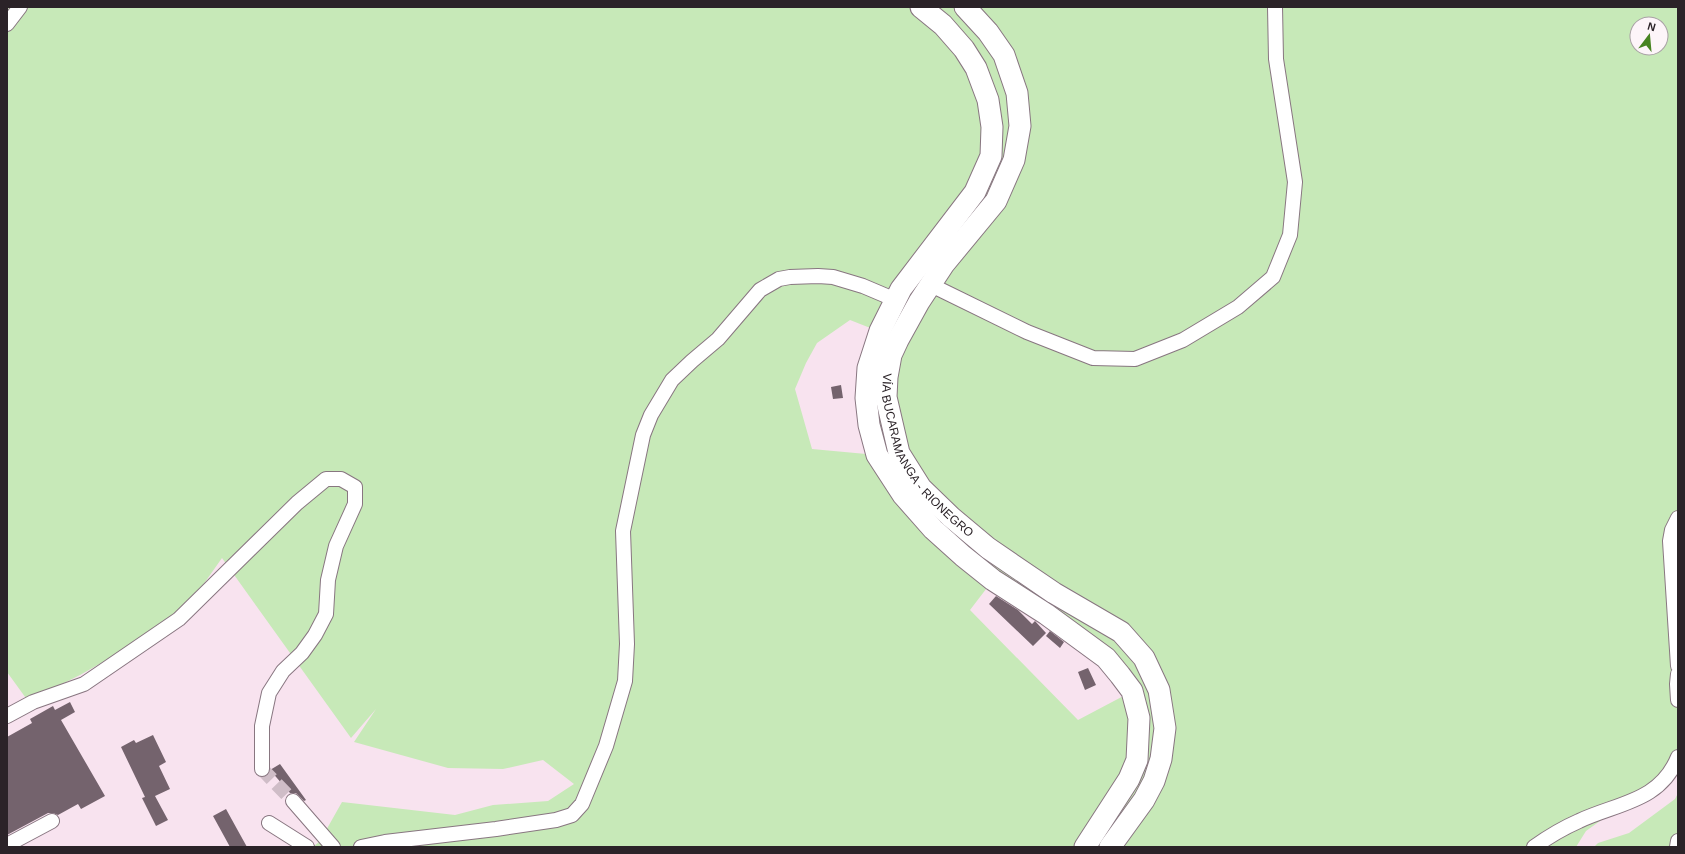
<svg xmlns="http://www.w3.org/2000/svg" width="1685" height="854" font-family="Helvetica,sans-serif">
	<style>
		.green { fill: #c7e9b8; fill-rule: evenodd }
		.building { fill: #74636d }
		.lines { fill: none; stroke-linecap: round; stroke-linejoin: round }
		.minor-tunnel { stroke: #cfbdc7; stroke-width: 14; stroke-dasharray: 14 7; stroke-linecap: butt }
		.minor-casing { stroke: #887680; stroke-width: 16 }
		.highway-casing { stroke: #887680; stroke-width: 23 }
		.minor { stroke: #fff; stroke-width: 14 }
		.highway { stroke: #fff; stroke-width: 21 }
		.labels { text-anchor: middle; stroke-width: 4; stroke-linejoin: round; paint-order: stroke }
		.street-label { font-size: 12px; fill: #2b2328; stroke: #fdf5f9 }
	</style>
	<rect width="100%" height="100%" fill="#f8e3ef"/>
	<path class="green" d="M 7,7 L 1678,7 L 1678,747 L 1661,792 L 1614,811 L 1586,831 L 1576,847 L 313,847 L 320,841 L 342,802 L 455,815 L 493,805 L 548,801 L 574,784 L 543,760 L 503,769 L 448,768 L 354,742 L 376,709 L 351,738 L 222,558 L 179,619 L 80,675 L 28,701 L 7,672 ZM 1637,24 L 1661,24 L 1661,48 L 1637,48 ZM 850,320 L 883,333 L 869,425 L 877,455 L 812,449 L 795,389 L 806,363 L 817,343 ZM 993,580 L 1131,692 L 1078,720 L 970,610 Z
		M 1678,793 L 1678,847 L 1594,847 L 1598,843 L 1629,833 L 1675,799 Z"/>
	<path class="building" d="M 841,385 L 843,398 L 833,399 L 831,387 Z
		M 996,596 L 1018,610 L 1032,624 L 1035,621 L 1046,633 L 1033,646 L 989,604 Z
		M 1050,631 L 1064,642 L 1060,648 L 1046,636 Z
		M 1088,668 L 1096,685 L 1085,690 L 1078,672 Z
		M 70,702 L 75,712 L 61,720 L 105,796 L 81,809 L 78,804 L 58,815 L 53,813 L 48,813 L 7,835 L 7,737 L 32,723 L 30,719 L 53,706 L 55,710 Z
		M 153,735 L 166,762 L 159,766 L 170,789 L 155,796 L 168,820 L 156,826 L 142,798 L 145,797 L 121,747 L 134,740 L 136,743 Z
		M 280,764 L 306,800 L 304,801 L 296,793 L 290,793 L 270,770 Z
		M 226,809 L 237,829 L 247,847 L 230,847 L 224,836 L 213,816 Z"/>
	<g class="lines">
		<path class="minor-tunnel" d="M 262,769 L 293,801"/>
		<defs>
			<path id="minor" d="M 7,24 L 20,7
				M 931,285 L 1027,332 L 1093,358 L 1135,359 L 1183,340 L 1238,307 L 1273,277 L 1290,235 L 1295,182 L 1276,59 L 1275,7
				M 1678,518 L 1672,530 L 1670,541 L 1678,666
				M 1678,674 L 1677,684 L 1678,700
				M 7,716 L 33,702 L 84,684 L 179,619 L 297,503 L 326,479 L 341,479 L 355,487 L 355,504 L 336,546 L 328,580 L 326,614 L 315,635 L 302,653 L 283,671 L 269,693 L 262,726 L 262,769
				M 293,801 L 333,847
				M 269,823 L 307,847
				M 385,842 L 496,829 L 556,820 L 572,815 L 582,804 L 606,746 L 625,681 L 627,644 L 623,531 L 643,435 L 651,415 L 672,380 L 692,361 L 718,339 L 760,290 L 779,279 L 790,277 L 818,276 L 833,277 L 863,286 L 896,300
				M 7,845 L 52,821
				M 361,847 L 385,842 L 389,847
				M 1534,847 C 1548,837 1563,828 1579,821 C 1617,803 1660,802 1678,757
				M 1677,847 L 1678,841"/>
			<g id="highway">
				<path d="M 921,7 L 943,25 L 964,49 L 976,68 L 988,100 L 992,127 L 991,156 L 975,192 L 901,289 L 880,331 L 868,368 L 866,398 L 869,425 L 877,455 L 903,495 L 933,529 L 963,556 L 993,580 L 1046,614 L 1106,658 L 1120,675 L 1132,691 L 1139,718 L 1137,760 L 1129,779 L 1085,847"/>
				<path id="s1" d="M 965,7 L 988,32 L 1004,55 L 1017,93 L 1020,126 L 1014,160 L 996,201 L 944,264 L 919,302 L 898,340 L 891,355 L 887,377 L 886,397 L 899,453 L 921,488 L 951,517 L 988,548 L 1054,593 L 1121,632 L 1144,658 L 1159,690 L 1165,728 L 1161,759 L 1154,781 L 1144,800 L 1110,847"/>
			</g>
		</defs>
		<use href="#minor" class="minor-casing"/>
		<use href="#highway" class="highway-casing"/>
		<use href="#minor" class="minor"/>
		<use href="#highway" class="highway"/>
	</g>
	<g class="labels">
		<g class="street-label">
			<text dy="4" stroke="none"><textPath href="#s1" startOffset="516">VÍA BUCARAMANGA - RIONEGRO</textPath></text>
		</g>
	</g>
	<rect width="1685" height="854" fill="none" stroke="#2b2328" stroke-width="16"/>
	<g transform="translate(1649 36) rotate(16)"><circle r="19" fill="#fdf5f9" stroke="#a9a1a5"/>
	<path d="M0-3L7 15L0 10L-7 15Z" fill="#488422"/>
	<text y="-6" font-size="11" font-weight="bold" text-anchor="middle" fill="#2b2328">N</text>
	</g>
</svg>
